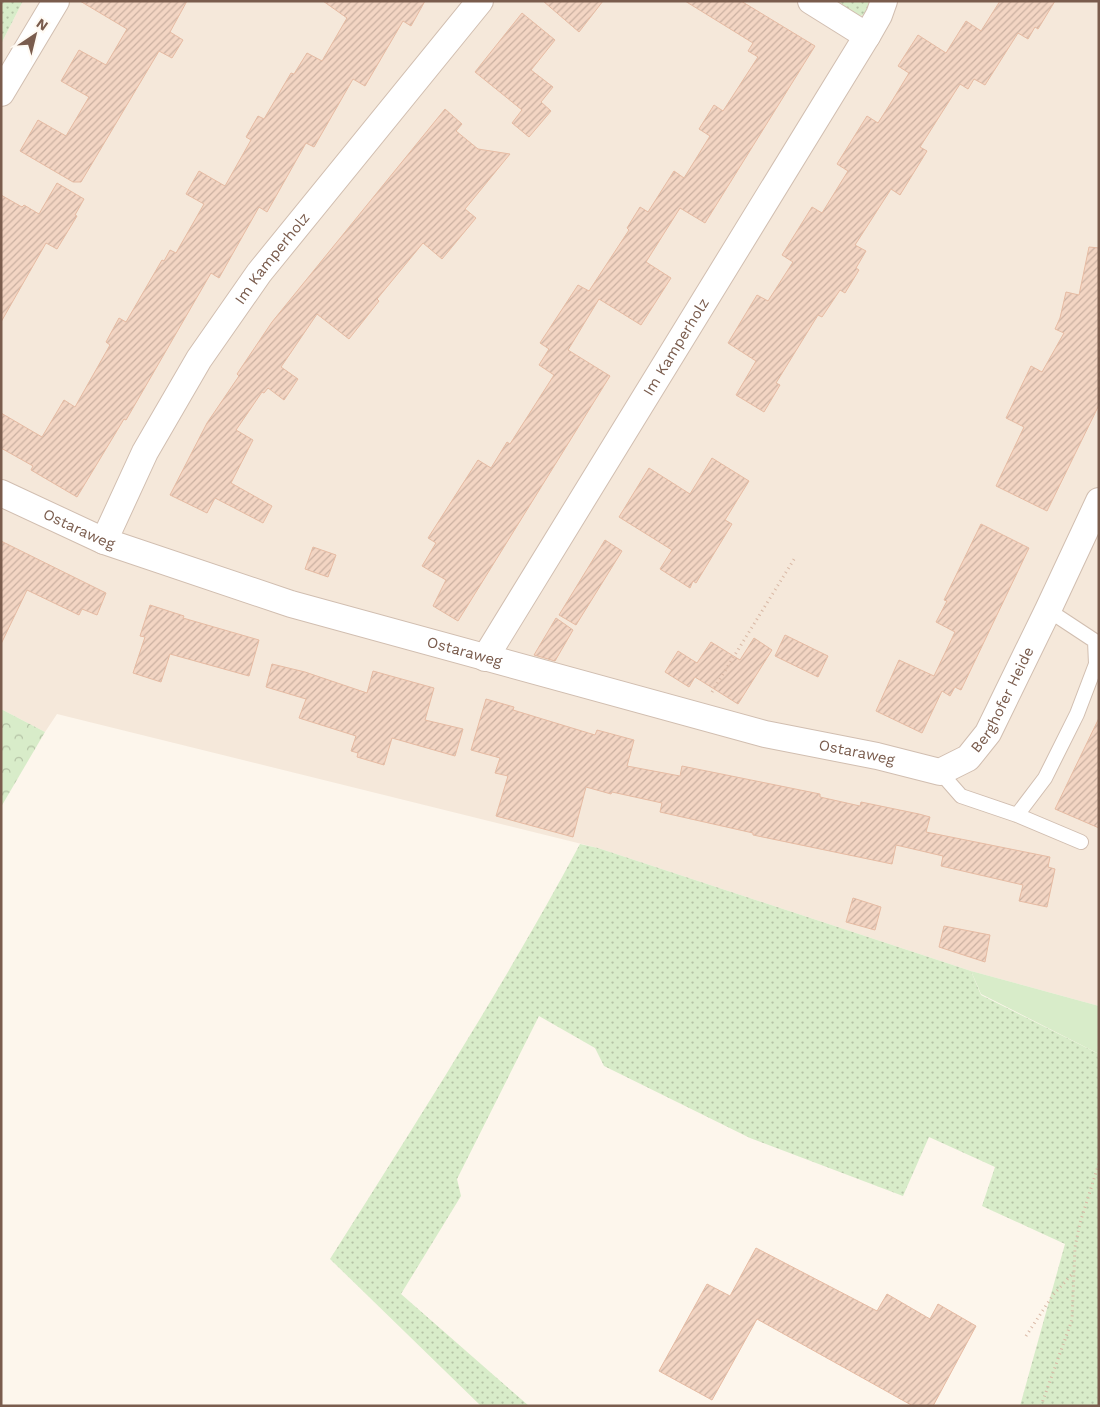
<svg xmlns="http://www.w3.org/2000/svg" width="1100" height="1407" font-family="'Work Sans',sans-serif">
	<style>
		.residential { fill: #f5e8da }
		.grass { fill: url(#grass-dots) }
		.forest { fill: url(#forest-crowns) }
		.garden { fill: #d8ecc9 }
		.building { fill: url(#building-hatch); stroke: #e6bba3 }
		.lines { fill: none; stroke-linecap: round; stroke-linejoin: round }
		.service-casing { stroke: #d1beb0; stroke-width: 16 }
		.minor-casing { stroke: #d1beb0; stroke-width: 28 }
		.path { stroke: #d9b8a5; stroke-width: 3; stroke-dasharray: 1 4; stroke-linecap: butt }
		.service { stroke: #fff; stroke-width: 14 }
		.minor { stroke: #fff; stroke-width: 26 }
		.labels { text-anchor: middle; stroke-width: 4; stroke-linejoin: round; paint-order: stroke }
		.street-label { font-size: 15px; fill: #7a5c4d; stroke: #fffaf3 }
	</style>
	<defs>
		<pattern id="grass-dots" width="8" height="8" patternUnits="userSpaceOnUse" patternTransform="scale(1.25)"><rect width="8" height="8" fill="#d8ecc9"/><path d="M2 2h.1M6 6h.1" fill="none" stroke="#b4c2a5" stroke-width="1.8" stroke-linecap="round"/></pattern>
		<pattern id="forest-crowns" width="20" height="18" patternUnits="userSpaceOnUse" patternTransform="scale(1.25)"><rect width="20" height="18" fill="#d8ecc9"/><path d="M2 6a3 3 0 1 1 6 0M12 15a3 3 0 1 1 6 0" fill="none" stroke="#b4c2a5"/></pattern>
		<pattern id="building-hatch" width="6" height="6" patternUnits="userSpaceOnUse" patternTransform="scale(1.25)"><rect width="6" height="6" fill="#f3d5c3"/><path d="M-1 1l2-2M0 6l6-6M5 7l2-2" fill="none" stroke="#cab0a1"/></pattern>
	</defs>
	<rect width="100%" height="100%" fill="#fdf6ec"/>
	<path class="residential" d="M 23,1 L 1099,1 L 1099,1006 L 971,971 L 598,848 L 57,714 L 45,732 L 1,709 L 1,44 Z"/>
	<path class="grass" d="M 1,1 L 23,1 L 1,44 Z
		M 826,1 L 870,1 L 871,4 L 863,15 L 853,18 Z
		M 580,844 L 598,848 L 971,971 L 981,995 L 1099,1054 L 1099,1406 L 1020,1406 L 1065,1244 L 982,1206 L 995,1167 L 929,1137 L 903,1196 L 750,1138 L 604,1066 L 595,1048 L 539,1016 L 457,1179 L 461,1196 L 401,1294 L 529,1406 L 481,1406 L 330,1259 C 416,1123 504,986 580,844 Z"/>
	<path class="forest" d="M 1,709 L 45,732 L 1,807 Z"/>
	<path class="garden" d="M 971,971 L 1099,1006 L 1099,1054 L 981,994 Z"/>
	<path class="building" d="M 80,1 L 187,1 L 170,32 L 183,40 L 172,58 L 159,51 L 81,182 L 73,182 L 20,151 L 38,120 L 66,136 L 89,97 L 61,81 L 79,50 L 106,65 L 127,29 Z
		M 323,1 L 425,1 L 411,26 L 403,21 L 365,86 L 353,79 L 314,147 L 306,143 L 267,212 L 259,207 L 219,278 L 211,273 L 126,420 L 124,419 L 77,497 L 31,470 L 33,466 L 1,448 L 1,413 L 42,437 L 64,400 L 75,407 L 110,345 L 106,342 L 119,318 L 126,322 L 162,260 L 164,261 L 170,250 L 176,253 L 204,204 L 186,194 L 199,171 L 225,186 L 251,140 L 246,137 L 258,116 L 264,119 L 291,73 L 294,74 L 307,53 L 322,61 L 347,18 Z
		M 543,1 L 603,1 L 579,32 Z
		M 685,1 L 741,1 L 815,46 L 705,223 L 680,208 L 646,262 L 671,278 L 641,325 L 599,299 L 568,350 L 610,376 L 458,621 L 433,606 L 446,580 L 422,566 L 436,543 L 428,538 L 478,460 L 491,468 L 507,442 L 510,444 L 554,375 L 539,365 L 549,349 L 540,343 L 578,285 L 589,291 L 629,230 L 627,228 L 640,207 L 648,212 L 674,171 L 684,178 L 710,136 L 699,129 L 714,105 L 723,111 L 758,57 L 748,51 L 753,43 Z
		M 1000,1 L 1055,1 L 1038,29 L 1035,27 L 1028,39 L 1018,33 L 985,85 L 974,79 L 968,89 L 960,84 L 920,147 L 927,151 L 900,195 L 891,189 L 855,245 L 866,251 L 856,268 L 859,270 L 845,293 L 840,290 L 822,317 L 818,315 L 776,383 L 780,385 L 764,412 L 736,395 L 756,361 L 728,343 L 757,295 L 768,301 L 793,262 L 782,255 L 812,207 L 822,213 L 848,171 L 837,164 L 867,116 L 878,123 L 892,101 L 909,73 L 898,66 L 918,35 L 946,53 L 966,21 L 981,31 Z
		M 522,13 L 555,40 L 531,70 L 553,87 L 541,102 L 551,111 L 529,137 L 512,123 L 522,110 L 475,72 Z
		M 445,109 L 462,124 L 456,131 L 478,149 L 510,154 L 465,209 L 476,218 L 442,259 L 423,243 L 377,299 L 379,301 L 349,339 L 317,314 L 281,367 L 298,379 L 284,400 L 268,388 L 264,393 L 262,392 L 236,430 L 253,440 L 231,483 L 272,506 L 263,523 L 215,498 L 207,513 L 170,495 L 207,423 L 239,376 L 237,374 L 272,322 Z
		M 57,183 L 84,199 L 75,215 L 77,216 L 57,249 L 46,243 L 1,322 L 1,195 L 22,207 L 24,205 L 39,214 Z
		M 1089,247 L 1099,248 L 1099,405 L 1047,511 L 996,486 L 1024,427 L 1006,418 L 1031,366 L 1042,372 L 1064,333 L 1055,329 L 1060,318 L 1066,292 L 1079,295 Z
		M 712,458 L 749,481 L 725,520 L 732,524 L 696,583 L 693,581 L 690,588 L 660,569 L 672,550 L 619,517 L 649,468 L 690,494 Z
		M 981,524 L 1029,548 L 961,690 L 955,687 L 950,696 L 942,691 L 922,733 L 876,711 L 899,660 L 934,676 L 955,632 L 936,622 L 947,601 L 944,600 Z
		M 605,540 L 622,551 L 576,625 L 559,615 Z
		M 1,541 L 106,593 L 97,615 L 82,609 L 79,615 L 27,590 L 1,644 Z
		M 313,547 L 336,555 L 328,577 L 305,569 Z
		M 150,605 L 184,616 L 183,618 L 259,640 L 249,676 L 170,654 L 161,682 L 133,673 L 145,637 L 140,636 Z
		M 556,618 L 573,630 L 555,661 L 534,655 Z
		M 785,635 L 828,656 L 818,677 L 775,656 Z
		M 754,638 L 772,650 L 738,704 L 695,677 L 689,687 L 665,672 L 678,651 L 697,663 L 711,642 L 740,660 Z
		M 272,664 L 305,672 L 367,693 L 373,671 L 434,688 L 425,720 L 463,729 L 455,756 L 392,738 L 384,765 L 357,757 L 358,753 L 351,751 L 356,736 L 299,718 L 306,699 L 266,687 Z
		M 486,699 L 514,707 L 513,710 L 595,735 L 597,730 L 634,740 L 627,766 L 680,776 L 682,766 L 820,794 L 820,797 L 860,806 L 861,802 L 919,814 L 930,817 L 926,832 L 1050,857 L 1048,867 L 1055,869 L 1047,907 L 1019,901 L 1023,885 L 941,866 L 943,856 L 896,845 L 892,864 L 753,835 L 753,833 L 660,812 L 662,803 L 612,792 L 611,794 L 586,787 L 573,837 L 496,816 L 508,776 L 495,773 L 500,758 L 471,750 Z
		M 1099,718 L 1099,828 L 1055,809 Z
		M 853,898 L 881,907 L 875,930 L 846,922 Z
		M 944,926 L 990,935 L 985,962 L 939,947 Z
		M 756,1248 L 877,1311 L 887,1294 L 930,1319 L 938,1304 L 976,1326 L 933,1406 L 913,1406 L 757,1319 L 712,1400 L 659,1371 L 707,1284 L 730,1296 Z"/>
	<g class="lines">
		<defs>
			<path id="service" d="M 940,772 L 961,796 L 1017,815 L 1081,842
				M 1017,815 L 1045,778 L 1077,714 L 1096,664 L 1095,641 L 1048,610"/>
			<g id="minor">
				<path d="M 867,36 L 879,15 L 884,1"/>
				<path d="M 1,93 L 56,1"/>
				<path id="s1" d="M 1,493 L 104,541 L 291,604 L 765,734 L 877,756 L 940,772 L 968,758 L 988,733 L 1048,610 L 1099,501"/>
				<path id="s2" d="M 104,541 L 145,452 L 199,359 L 259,273 L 480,1"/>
				<path id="s3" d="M 485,658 L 867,36 L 811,1"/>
			</g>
		</defs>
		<use href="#service" class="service-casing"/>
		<use href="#minor" class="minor-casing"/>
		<path class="path" d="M 712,692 L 796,556
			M 1026,1336 L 1053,1295 L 1074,1272
			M 1041,1406 L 1072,1320 L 1075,1247 L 1080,1223 L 1099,1163"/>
		<use href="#service" class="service"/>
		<use href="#minor" class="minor"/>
	</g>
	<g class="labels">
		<g class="street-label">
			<text dy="5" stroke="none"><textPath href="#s2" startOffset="330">Im Kamperholz</textPath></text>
			<text dy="5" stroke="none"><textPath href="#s3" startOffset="365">Im Kamperholz</textPath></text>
			<text dy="5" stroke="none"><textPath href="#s1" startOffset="86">Ostaraweg</textPath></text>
			<text dy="5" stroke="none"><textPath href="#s1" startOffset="491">Ostaraweg</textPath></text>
			<text dy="5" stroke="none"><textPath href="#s1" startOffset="1081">Berghofer Heide</textPath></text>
			<text dy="5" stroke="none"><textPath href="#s1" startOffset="896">Ostaraweg</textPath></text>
		</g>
	</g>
	<rect width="1100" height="1407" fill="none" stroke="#7a5c4d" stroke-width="5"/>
	<g transform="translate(35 35) rotate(35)" stroke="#fffaf3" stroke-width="4" paint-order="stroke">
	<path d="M0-4L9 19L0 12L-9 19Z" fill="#7a5c4d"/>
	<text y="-8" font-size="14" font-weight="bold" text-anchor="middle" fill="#7a5c4d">N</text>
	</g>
</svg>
